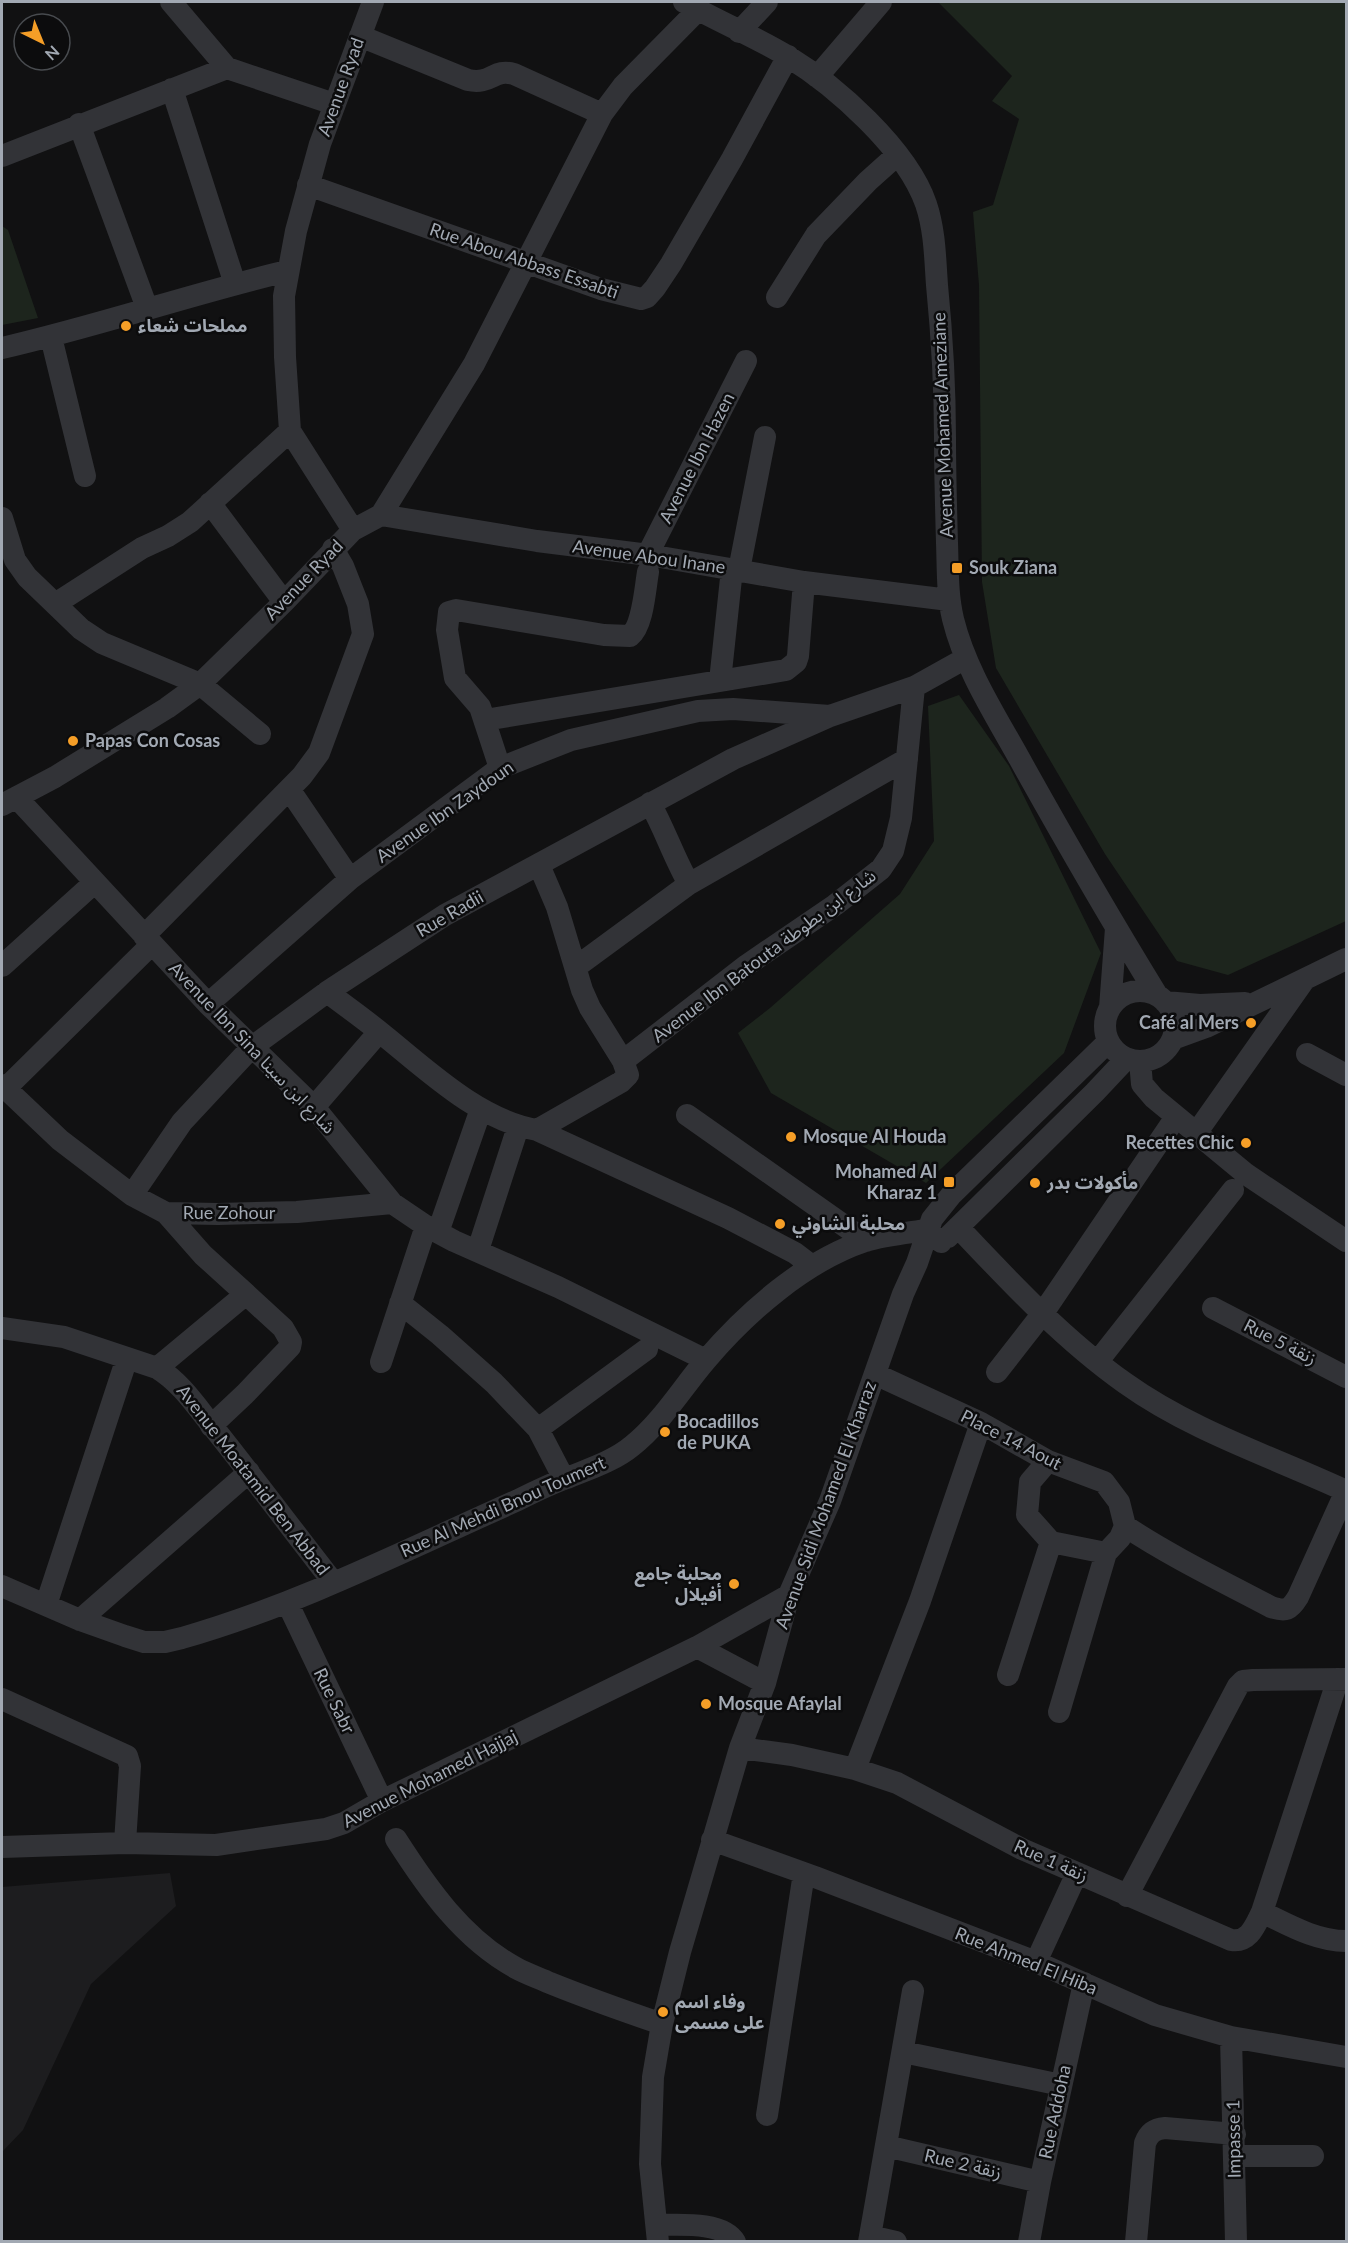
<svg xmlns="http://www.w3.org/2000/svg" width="1348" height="2243" font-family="Lato,'Noto Sans Arabic',sans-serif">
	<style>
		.built { fill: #1d1d1f }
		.green { fill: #1d251d }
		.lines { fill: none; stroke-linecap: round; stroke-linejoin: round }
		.minor { stroke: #323337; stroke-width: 22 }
		.poi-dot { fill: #f59e27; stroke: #0c0c0d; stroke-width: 2 }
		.labels { text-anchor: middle; stroke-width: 5; stroke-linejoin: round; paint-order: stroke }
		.street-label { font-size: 18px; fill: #a2a9b3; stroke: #0c0c0d }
		.poi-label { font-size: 18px; font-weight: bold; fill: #a2a9b3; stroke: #0c0c0d; text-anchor: start }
	</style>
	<rect width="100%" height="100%" fill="#111112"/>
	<path class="built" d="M 170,1873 L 176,1906 L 91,1984 L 23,2130 L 2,2152 L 2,1887 Z"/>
	<path class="green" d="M 938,2 L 1346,2 L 1346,921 L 1228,975 L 1177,961 L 1105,854 L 996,668 L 982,582 L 979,285 L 973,212 L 993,205 L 1019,119 L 992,101 L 1012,76 Z
		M 2,226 L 8,230 L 38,318 L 2,325 Z
		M 959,695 L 1009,766 L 1101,953 L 1064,1053 L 926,1183 L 771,1093 L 738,1033 L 770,1008 L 900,894 L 934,841 L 928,706 Z"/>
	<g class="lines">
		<path class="minor" d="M 171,2 L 227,68 L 334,104
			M 684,2 C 717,21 754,36 787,56 C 836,86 907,149 926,204 C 935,231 935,258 937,285 C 942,336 945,386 945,438 C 945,473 946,508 947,543 C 948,569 947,594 953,619 C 966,672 998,719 1024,767 C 1067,844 1111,920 1157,995
			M 739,32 L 767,2
			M 360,36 L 468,80 C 492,85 493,68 514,74 L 602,114
			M 817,77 L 881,2
			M 172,89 L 235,284
			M 79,124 L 147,308
			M 2,156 L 227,68
			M 308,185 L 601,289 L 641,299 L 647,297 L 655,288 L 671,264 L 732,159 L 788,56
			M 777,297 L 816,235 L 868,181 L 897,155
			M 51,337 L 85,476
			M 2,348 C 98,326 191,294 287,271
			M 210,503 L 284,602
			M 381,515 L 474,364 L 602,114 L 623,86 L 698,10
			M 2,518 L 15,560 L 27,577 L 81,629 L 102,643 L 200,684 L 260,734
			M 353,530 L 381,515 L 537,541 L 649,555 L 804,582 L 949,600
			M 647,556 L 746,361
			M 739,570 L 765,437
			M 55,604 L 142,548 L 168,536 L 190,522 L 290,431
			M 720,681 L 732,569
			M 485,720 L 786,670 L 796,662 L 798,656 L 804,582
			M 500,768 L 480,707 L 455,678 L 447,630 L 449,612 L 456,610 L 604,635 L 630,636 C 643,626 645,589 648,572
			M 289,789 L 350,879
			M 17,798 L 208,1004 L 314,1107 L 392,1203 L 426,1226 L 454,1241 L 558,1287 L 706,1360
			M 650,803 C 665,830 674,858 689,884
			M 2,805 L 55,777 L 167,708 L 200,684 L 284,602 L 353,530 L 290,431 L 285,357 L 284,296 L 296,231 L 320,144 L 373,2
			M 539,865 L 557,907 L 582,990 L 590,1008 L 623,1061
			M 144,936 L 302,776 L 319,753 L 363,634 L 358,604 L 343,566 L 333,549
			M 2,966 L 94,883
			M 576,967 L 689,884 L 907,759
			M1105 1026a35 35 0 1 1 70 0a35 35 0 1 1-70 0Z
			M 327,992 C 347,1007 367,1021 386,1037 C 429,1072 481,1121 537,1130 L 728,1218 L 795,1253 L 812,1266
			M 1165,1002 L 1200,1005 L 1245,1003
			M 208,1004 L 350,879 L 500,768 L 571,740 L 698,711 L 733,709 L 830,716 L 914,687 L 966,658
			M 1110,1008 L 1116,928
			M 1173,1039 L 1206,1027 L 1346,959
			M 1307,1054 L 1346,1075
			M 1140,1061 L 1142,1084 L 1154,1098 L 1246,1174 L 1346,1241
			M 2,1085 L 60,1140 L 132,1195 L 166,1213 L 218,1214 L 297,1212 L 392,1203
			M 5,1089 L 152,944
			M 314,1107 L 379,1032
			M 687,1115 L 866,1241
			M 537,1130 L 621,1082 L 628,1075 L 623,1061 L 747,965 L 835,905 L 881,869 L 893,851 L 901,818 L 914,687
			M 1197,1132 L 1305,979
			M 132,1195 L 182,1122 L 252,1047 L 327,992 L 445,915 L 733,759 L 828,717
			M 958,1227 C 1010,1282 1063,1339 1125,1383 C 1192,1431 1273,1457 1346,1491
			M 438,1232 L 481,1109
			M 948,1237 L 1095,1092 L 1126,1059
			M 478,1250 L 518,1127
			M 400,1303 L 440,1335 L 494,1383 L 538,1429 L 564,1479
			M 1213,1308 L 1346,1377
			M 2,1328 L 64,1337 L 157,1368 C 182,1383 198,1409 217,1432 C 256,1481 294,1532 333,1582
			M 1098,1361 L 1233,1190
			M 381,1362 L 426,1226
			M 157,1368 L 246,1294 L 203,1255 L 166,1213
			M 997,1372 L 1043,1313 L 1176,1117
			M 875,1374 L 981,1423 L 1048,1461 L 1104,1482 L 1119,1502 L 1125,1526
			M 211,1426 L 245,1394 L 290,1347 L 291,1342 L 283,1328 L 246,1294
			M 538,1429 L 647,1349
			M 1048,1461 L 1030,1482 L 1027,1515 L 1051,1542 L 1106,1553
			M 1125,1526 C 1172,1557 1222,1581 1271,1607 C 1286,1612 1290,1610 1298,1597 L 1346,1491
			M 2,1586 L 80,1620 L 125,1636 L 144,1642 L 165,1642 L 182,1638 C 298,1605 408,1549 518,1500 C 534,1492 550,1484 567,1478 C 589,1469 614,1461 632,1446 C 662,1422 682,1388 706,1360 C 747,1312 805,1261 865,1241 C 884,1235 907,1233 927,1230 L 941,1242
			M 287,1602 L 382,1801
			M 46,1605 L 127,1358
			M 80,1620 L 249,1472
			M 697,1647 L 765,1683
			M 1008,1675 L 1051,1542
			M 2,1699 L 127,1756 L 130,1766 L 125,1843
			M 1059,1712 L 1106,1553 L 1120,1538 L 1125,1526
			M 740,1748 L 792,1755 L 855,1769 L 897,1783 L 1022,1849 L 1231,1940 C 1249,1943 1255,1926 1262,1912 C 1289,1925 1316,1941 1346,1941
			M 855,1769 L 920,1601 L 981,1423
			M 396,1839 C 428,1889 463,1939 516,1968 C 527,1974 539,1978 550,1983 C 587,1998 624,2011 662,2024
			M 712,1840 L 815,1877 L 1036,1962 L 1155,2015 L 1231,2037 L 1346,2057
			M 2,1847 L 125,1843 L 216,1845 L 326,1829 L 344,1823 L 382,1801 L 697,1647 L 789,1595
			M 1127,1896 L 1238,1686 L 1243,1681 L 1253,1680 L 1346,1679
			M 1262,1912 L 1338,1679
			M 1036,1962 L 1077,1873
			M 1231,2037 L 1236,2242
			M 903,2052 L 1061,2085
			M 767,2115 L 804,1873
			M 886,2146 L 1040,2182
			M 1235,2156 L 1313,2156
			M 657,2225 C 678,2225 723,2221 735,2242
			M 870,2236 L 896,2242
			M 658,2242 L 650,2164 L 653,2077 L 662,2024 L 680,1952 L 740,1748 L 765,1683 L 789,1595 L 830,1501 L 903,1294 L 917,1263 L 932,1219 L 952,1194 L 1108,1042
			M 869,2242 L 913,1991
			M 1029,2242 L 1040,2182 L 1084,1983
			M 1136,2242 L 1145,2143 C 1149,2133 1154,2129 1165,2128 L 1235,2134"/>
	</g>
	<g class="poi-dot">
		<circle cx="126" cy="326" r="6"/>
		<rect x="951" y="562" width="12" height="12" rx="3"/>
		<circle cx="73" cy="741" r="6"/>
		<circle cx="1251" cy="1023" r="6"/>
		<circle cx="791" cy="1137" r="6"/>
		<circle cx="1246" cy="1143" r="6"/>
		<rect x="943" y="1176" width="12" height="12" rx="3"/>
		<circle cx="1035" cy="1183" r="6"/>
		<circle cx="780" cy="1224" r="6"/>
		<circle cx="665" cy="1432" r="6"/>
		<circle cx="734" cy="1584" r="6"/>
		<circle cx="706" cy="1704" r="6"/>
		<circle cx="663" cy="2012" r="6"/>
	</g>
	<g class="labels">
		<g class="street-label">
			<text transform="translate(341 87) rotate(-70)" y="6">Avenue Ryad</text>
			<text transform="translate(524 261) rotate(19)" y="6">Rue Abou Abbass Essabti</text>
			<text transform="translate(943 425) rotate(-92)" y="6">Avenue Mohamed Ameziane</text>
			<text transform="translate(697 458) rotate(-63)" y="6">Avenue Ibn Hazen</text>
			<text transform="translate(649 557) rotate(8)" y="6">Avenue Abou Inane</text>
			<text transform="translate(304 580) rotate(-46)" y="6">Avenue Ryad</text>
			<text transform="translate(445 812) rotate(-35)" y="6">Avenue Ibn Zaydoun</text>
			<text transform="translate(450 914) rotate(-30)" y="6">Rue Radii</text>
			<text transform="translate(764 956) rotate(-37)" y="6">Avenue Ibn Batouta شارع ابن بطوطة</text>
			<text transform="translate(252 1048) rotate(46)" y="6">Avenue Ibn Sina شارع ابن سينا</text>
			<text x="229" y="1219">Rue Zohour</text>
			<text transform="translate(1280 1342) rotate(27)" y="6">Rue 5 زنقة</text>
			<text transform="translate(1011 1440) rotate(27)" y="6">Place 14 Aout</text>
			<text transform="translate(253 1480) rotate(52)" y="6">Avenue Moatamid Ben Abbad</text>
			<text transform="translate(826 1505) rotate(-70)" y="6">Avenue Sidi Mohamed El Kharraz</text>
			<text transform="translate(503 1507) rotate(-24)" y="6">Rue Al Mehdi Bnou Toumert</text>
			<text transform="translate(334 1701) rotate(64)" y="6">Rue Sabr</text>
			<text transform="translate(430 1779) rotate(-27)" y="6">Avenue Mohamed Hajjaj</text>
			<text transform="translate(1051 1861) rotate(24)" y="6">Rue 1 زنقة</text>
			<text transform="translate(1026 1961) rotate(22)" y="6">Rue Ahmed El Hiba</text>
			<text transform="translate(1055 2112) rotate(-78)" y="6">Rue Addoha</text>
			<text transform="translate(1234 2139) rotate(-91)" y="6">Impasse 1</text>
			<text transform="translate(963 2164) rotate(13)" y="6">Rue 2 زنقة</text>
		</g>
		<g class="poi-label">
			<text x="138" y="332">مملحات شعاء</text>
			<text x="969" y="574">Souk Ziana</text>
			<text x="85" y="747">Papas Con Cosas</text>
			<text x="1239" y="1029" text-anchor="end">Café al Mers</text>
			<text x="803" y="1143">Mosque Al Houda</text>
			<text x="1234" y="1149" text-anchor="end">Recettes Chic</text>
			<text x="937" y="1178" text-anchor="end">Mohamed Al<tspan x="937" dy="21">Kharaz 1</tspan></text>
			<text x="1047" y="1189">مأكولات بدر</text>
			<text x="792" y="1230">محلبة الشاوني</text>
			<text x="677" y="1428">Bocadillos<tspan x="677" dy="21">de PUKA</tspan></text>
			<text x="722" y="1580" text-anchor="end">محلبة جامع<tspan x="722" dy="21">أفيلال</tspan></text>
			<text x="718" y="1710">Mosque Afaylal</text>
			<text x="675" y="2008">وفاء اسم<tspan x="675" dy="21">على مسمى</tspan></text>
		</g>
	</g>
	<rect width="1348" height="2243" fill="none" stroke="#a2a9b3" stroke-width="6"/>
	<g transform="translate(42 42) rotate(137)"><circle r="28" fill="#0c0c0d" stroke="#484b4f" stroke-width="1.5"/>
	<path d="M0-4.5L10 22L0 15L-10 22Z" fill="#f59e27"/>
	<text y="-9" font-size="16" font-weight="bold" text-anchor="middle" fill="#a2a9b3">N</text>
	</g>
</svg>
